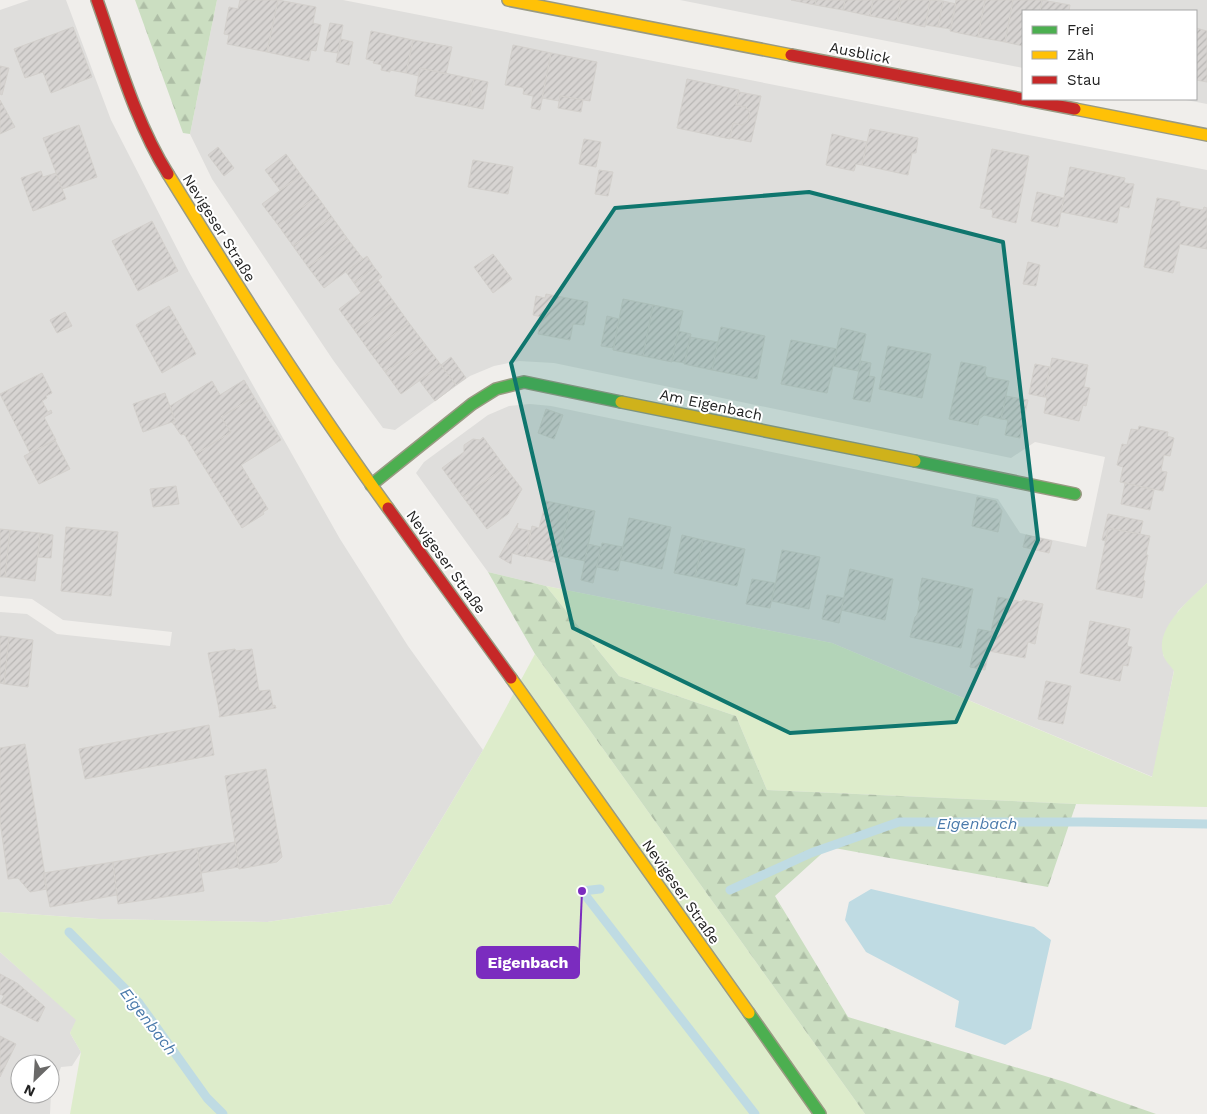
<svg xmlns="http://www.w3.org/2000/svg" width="1207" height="1114" font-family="'Work Sans',sans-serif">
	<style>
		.residential { fill: #dfdedc; fill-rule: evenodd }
		.grass { fill: #ddeccb }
		.forest { fill: url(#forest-firs) }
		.water { fill: #bfdbe3 }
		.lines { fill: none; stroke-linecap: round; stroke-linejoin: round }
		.stream { stroke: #bfdbe3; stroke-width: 9 }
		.building { fill: url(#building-hatch); stroke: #d3d0cc }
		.fast-casing { stroke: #999a82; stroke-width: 14 }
		.slow-casing { stroke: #999a82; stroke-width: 14 }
		.jam-casing { stroke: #999a82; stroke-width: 14 }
		.fast { stroke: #4caf50; stroke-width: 11 }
		.slow { stroke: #ffc107; stroke-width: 11 }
		.jam { stroke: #c62828; stroke-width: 11 }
		.marked { fill: #0f766e; fill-opacity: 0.2; stroke: #0f766e; stroke-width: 4; stroke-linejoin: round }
		.labels { text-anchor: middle; stroke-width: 4; stroke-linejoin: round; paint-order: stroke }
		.street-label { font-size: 15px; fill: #222; stroke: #fff }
		.water-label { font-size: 16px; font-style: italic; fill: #4a7aab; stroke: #fff }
		.leader { fill: none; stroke: #7b2cbf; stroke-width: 2 }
		.callout-dot { fill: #7b2cbf; stroke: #fff; stroke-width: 2 }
		.callout { fill: #7b2cbf; stroke: #7b2cbf; stroke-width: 2 }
		.callout-label { font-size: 16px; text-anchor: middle; font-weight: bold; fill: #fff }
	</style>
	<defs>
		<pattern id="forest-firs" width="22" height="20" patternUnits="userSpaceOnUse" patternTransform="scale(1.25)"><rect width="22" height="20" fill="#cbdec1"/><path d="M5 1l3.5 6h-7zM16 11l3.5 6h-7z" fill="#aebea6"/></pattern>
		<pattern id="building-hatch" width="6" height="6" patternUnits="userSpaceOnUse" patternTransform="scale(1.25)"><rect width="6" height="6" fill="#d7d4d2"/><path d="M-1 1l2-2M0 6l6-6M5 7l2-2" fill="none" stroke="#b8b6b4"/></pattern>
	</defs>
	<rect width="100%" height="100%" fill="#f0eeeb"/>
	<path class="residential" d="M 29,0 L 66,0 L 111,120 L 189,272 L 340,539 L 408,646 L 483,750 L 391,904 L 267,922 L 99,919 L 0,912 L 0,612 L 27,614 L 57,634 L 170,646 L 172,632 L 63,620 L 32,599 L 0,596 L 0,10 Z
		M 217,0 L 343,0 L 1207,170 L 1207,583 L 1178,611 L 1163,655 L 1174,670 L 1153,777 L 832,643 L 546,586 L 488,572 L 416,473 L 424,462 L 488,415 L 509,406 L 530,404 L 551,406 L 998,499 L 1020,533 L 1086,547 L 1105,457 L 1035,442 L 1011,458 L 554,363 L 519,361 L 494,366 L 470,376 L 395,430 L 383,428 L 333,360 L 212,179 L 190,134 Z
		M 680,0 L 1207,0 L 1207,104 L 1181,99 L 1196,99 L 1196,11 L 1023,11 L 1023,68 Z
		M 0,952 L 77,1020 L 70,1033 L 81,1052 L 72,1066 L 61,1067 L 51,1093 L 50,1114 L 0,1114 ZM 20,1064 L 50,1064 L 50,1094 L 20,1094 Z"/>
	<path class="grass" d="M 1207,583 L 1207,807 L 1076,804 L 767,790 L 736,716 L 619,676 L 546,586 L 832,643 L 1152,777 L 1174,671 C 1171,666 1164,660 1163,654 C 1155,628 1190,599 1207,583 Z
		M 535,654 L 865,1114 L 70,1114 L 81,1052 L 70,1033 L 76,1020 L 0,952 L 0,912 L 99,919 L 267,922 L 391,904 L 483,750 Z"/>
	<path class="forest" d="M 135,0 L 217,0 L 190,134 L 183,133 Z
		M 488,572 L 546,586 L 619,676 L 736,716 L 767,790 L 1076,804 L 1048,887 L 829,847 L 775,896 L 848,1017 L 1065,1082 L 1156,1114 L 865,1114 L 535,654 Z"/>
	<path class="water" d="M 871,889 L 1034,927 L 1051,940 L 1031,1029 L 1005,1045 L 955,1027 L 959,1001 L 866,952 L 845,920 L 849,902 Z"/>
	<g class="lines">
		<path class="stream" d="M 600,889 L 582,891 L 755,1114
			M 730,890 L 811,853 L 899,822 L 1084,822 L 1207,824
			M 69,932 L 139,1003 L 207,1098 L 223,1114"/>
	</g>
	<path class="building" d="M 240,0 L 278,0 L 267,52 L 227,44 L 229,35 L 224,34 L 229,7 L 238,9 Z
		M 278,0 L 316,7 L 313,23 L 321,25 L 316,51 L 311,50 L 309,61 L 267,52 Z
		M 791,0 L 816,0 L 815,5 Z
		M 816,0 L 845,0 L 843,10 L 815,5 Z
		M 845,0 L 873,0 L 870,16 L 843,10 Z
		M 873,0 L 901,0 L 897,21 L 870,16 Z
		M 901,0 L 930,0 L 925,27 L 897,21 Z
		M 930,0 L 943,1 L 938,27 L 926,25 Z
		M 956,0 L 985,0 L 978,37 L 950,31 Z
		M 985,0 L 1013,0 L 1005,42 L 978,37 Z
		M 1013,0 L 1042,0 L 1040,11 L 1023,11 L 1023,46 L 1005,42 Z
		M 1042,0 L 1070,5 L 1069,11 L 1040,11 Z
		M 943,1 L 956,4 L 951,29 L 938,27 Z
		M 330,23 L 343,25 L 338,53 L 324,51 Z
		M 73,27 L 92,77 L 51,93 L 43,72 L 25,78 L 14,49 Z
		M 1196,28 L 1207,31 L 1207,82 L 1196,80 Z
		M 371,31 L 413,40 L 406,73 L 390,70 L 390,72 L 381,70 L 382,65 L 373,63 L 374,61 L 366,59 Z
		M 341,39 L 353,42 L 349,65 L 336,62 Z
		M 413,40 L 452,47 L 446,74 L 420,68 L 419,76 L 406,73 Z
		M 513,45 L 551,53 L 540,110 L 531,108 L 533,96 L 523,94 L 524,88 L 505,85 Z
		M 551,53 L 597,62 L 590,101 L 560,96 L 559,101 L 542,98 Z
		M 0,66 L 9,68 L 2,95 L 0,94 Z
		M 420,68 L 474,79 L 468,106 L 415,96 Z
		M 474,79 L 488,82 L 483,109 L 468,106 Z
		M 687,79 L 739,90 L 736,105 L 746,107 L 750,113 L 748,121 L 742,125 L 733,123 L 730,139 L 677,128 Z
		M 739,92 L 761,96 L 751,142 L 730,138 L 733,123 L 742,125 L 748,121 L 750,113 L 746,107 L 736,105 Z
		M 560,96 L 583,100 L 581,112 L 558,108 Z
		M 0,100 L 15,127 L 0,134 Z
		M 79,125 L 97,177 L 62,189 L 43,138 Z
		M 870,129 L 918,138 L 916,153 L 912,153 L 908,175 L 862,165 Z
		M 832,134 L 867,142 L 862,165 L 856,164 L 854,171 L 826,165 Z
		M 584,139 L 601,142 L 596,167 L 579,164 Z
		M 218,147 L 234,168 L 224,176 L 208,155 Z
		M 992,149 L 1029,156 L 1016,223 L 992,217 L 993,210 L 980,208 Z
		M 286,154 L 301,175 L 280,190 L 265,170 Z
		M 473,160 L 513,167 L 508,194 L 468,187 Z
		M 1070,167 L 1125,178 L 1124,183 L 1134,184 L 1129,208 L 1120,206 L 1117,223 L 1061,212 Z
		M 599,170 L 613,172 L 608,196 L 595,194 Z
		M 41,171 L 43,177 L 56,173 L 66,199 L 33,211 L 21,178 Z
		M 301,175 L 317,196 L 278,225 L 262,204 Z
		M 1037,192 L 1064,198 L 1058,227 L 1031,221 Z
		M 317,196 L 332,217 L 293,246 L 278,225 Z
		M 1157,198 L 1180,202 L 1179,206 L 1203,210 L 1204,207 L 1207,208 L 1207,249 L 1180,244 L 1173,273 L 1144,267 Z
		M 332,217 L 347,238 L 308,267 L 293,246 Z
		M 152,221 L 178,271 L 138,291 L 112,241 Z
		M 347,238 L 363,259 L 324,288 L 308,267 Z
		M 493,254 L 512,279 L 493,293 L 474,267 Z
		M 367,256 L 374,267 L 354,283 L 346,272 Z
		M 1028,262 L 1040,265 L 1036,286 L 1023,284 Z
		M 374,267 L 382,277 L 361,293 L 354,283 Z
		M 378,280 L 394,302 L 355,331 L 339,309 Z
		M 546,294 L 588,302 L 584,325 L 573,324 L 570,340 L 538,334 L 541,317 L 533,315 L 536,296 L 545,298 Z
		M 623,299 L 653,305 L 643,356 L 613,350 Z
		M 394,302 L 409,323 L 370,352 L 355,331 Z
		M 653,305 L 683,311 L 672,362 L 643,356 Z
		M 169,306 L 196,354 L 162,373 L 136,325 Z
		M 65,312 L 72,326 L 57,333 L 50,320 Z
		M 607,316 L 619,319 L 614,348 L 601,346 Z
		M 409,323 L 425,344 L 385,372 L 370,352 Z
		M 721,327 L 765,336 L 757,379 L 712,370 Z
		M 841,328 L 866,334 L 858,371 L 833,366 Z
		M 678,331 L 691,334 L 685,363 L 672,361 Z
		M 690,337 L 718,342 L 712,370 L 684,364 Z
		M 791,340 L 837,349 L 827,393 L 781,384 Z
		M 425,344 L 441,365 L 401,394 L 385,372 Z
		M 888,346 L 931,354 L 922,398 L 879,389 Z
		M 451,357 L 466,378 L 456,385 L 441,365 Z
		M 1052,358 L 1088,365 L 1084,387 L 1090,388 L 1086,406 L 1083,405 L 1079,421 L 1044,413 L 1047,397 L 1044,397 Z
		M 861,361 L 871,363 L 869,376 L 875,377 L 870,402 L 853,399 Z
		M 961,362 L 986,367 L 985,374 L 987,377 L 1009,381 L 1001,419 L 984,415 L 979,419 L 978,425 L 949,419 Z
		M 1035,364 L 1050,367 L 1044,397 L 1029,394 Z
		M 441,365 L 456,385 L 435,401 L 419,380 Z
		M 42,373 L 52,393 L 46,396 L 47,398 L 42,401 L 48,412 L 51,410 L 52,413 L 44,417 L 56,440 L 30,453 L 0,394 Z
		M 244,380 L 254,397 L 221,417 L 231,432 L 196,454 L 184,434 L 181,435 L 172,422 L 175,421 L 170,406 L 212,381 L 220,395 Z
		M 165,393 L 175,421 L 143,432 L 133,404 Z
		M 1006,396 L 1028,400 L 1020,438 L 1005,435 L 1008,420 L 1001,419 Z
		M 254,397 L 281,440 L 241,465 L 268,509 L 263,512 L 264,514 L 242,528 L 196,454 L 231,432 L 221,417 Z
		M 546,409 L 563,415 L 554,439 L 538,433 Z
		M 1139,426 L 1168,432 L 1167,436 L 1174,438 L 1170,456 L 1164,455 L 1161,471 L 1167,472 L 1163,491 L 1120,482 L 1123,467 L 1117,465 L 1122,444 L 1127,445 L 1131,429 L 1138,430 Z
		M 483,437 L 505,467 L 463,497 L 442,468 L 464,452 L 464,445 L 473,439 L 480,440 Z
		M 55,440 L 70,469 L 39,484 L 24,456 Z
		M 505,467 L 522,489 L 508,514 L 487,529 L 463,497 Z
		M 1125,483 L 1154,490 L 1150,510 L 1121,504 Z
		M 176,486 L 179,504 L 153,507 L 150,489 Z
		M 977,497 L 996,501 L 1002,511 L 998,532 L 972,526 Z
		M 546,501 L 570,506 L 558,563 L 526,556 L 532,526 L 539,528 Z
		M 570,506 L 595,511 L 585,561 L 560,556 Z
		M 1108,514 L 1143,521 L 1140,534 L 1108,528 L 1106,541 L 1102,540 Z
		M 629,518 L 671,527 L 662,569 L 620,560 Z
		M 518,523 L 517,528 L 531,531 L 526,557 L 512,553 L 511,564 L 499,557 Z
		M 66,527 L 118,532 L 111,596 L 61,591 Z
		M 1108,528 L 1150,536 L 1146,555 L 1148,555 L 1143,580 L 1145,581 L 1142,598 L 1096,589 Z
		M 0,529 L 10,530 L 5,577 L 0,577 Z
		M 10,530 L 40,533 L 35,581 L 5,577 Z
		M 40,533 L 53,535 L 51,558 L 38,557 Z
		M 682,535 L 703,540 L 695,577 L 674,573 Z
		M 1026,535 L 1052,541 L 1049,553 L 1023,547 Z
		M 703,540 L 745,549 L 737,586 L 695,577 Z
		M 602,543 L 623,547 L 618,571 L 597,567 Z
		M 588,544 L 601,547 L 593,583 L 581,580 Z
		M 782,550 L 820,557 L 809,609 L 772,601 Z
		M 850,569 L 893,579 L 885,620 L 841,610 Z
		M 922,578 L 973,589 L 961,648 L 910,637 L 915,617 L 917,615 L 920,602 L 918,599 Z
		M 752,579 L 775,583 L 770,608 L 746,604 Z
		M 827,595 L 844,598 L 839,623 L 822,619 Z
		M 998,597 L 1022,602 L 1023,600 L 1043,604 L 1035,644 L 1028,642 L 1025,658 L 989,651 L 993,632 L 991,632 Z
		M 1090,621 L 1130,629 L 1127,646 L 1132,647 L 1128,666 L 1123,665 L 1120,681 L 1080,673 Z
		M 978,629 L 993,632 L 985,670 L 970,667 Z
		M 0,636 L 9,637 L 4,684 L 0,683 Z
		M 9,637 L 33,640 L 28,687 L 4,684 Z
		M 235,649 L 236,651 L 252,649 L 259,691 L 270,690 L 273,706 L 275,705 L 276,708 L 219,717 L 220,715 L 208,653 Z
		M 1046,681 L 1071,686 L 1063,724 L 1038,719 Z
		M 209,725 L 214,755 L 85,779 L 79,749 Z
		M 25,744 L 47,889 L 30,892 L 18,878 L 8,879 L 0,821 L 0,748 Z
		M 266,769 L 282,857 L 277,862 L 239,869 L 225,776 Z
		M 235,842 L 239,867 L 201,873 L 197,848 Z
		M 197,848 L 204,891 L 118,904 L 113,862 Z
		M 113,862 L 117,895 L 50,907 L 43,873 Z
		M 0,974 L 17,983 L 45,1007 L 38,1022 L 0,1003 L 4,996 L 0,994 Z
		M 0,1036 L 16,1044 L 0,1077 Z"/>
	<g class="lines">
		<defs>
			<path id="fast" d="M 915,461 L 1075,494
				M 371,485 L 472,404 L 496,389 L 524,382 L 621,402
				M 749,1013 L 820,1114"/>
			<path id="slow" d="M 508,0 L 791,55
				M 1075,109 L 1207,135
				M 168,174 C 238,287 309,399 388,508
				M 621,402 L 915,461
				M 511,678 L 749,1013"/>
			<path id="jam" d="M 97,0 C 118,59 135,121 168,174
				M 791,55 L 1075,109
				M 388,508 L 511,678"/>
		</defs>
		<use href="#fast" class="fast-casing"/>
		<use href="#slow" class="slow-casing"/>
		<use href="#jam" class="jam-casing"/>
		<use href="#fast" class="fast"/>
		<use href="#slow" class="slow"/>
		<use href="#jam" class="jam"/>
	</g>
	<path class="marked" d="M 809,192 L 1003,242 L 1038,540 L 956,722 L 790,733 L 573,628 L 511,363 L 615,208 Z"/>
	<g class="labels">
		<g class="street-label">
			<text transform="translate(860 53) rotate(11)" y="5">Ausblick</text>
			<text transform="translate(219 228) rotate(58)" y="5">Nevigeser Straße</text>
			<text transform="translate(711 405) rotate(12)" y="5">Am Eigenbach</text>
			<text transform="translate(446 562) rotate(54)" y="5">Nevigeser Straße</text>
			<text transform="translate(681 892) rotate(55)" y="5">Nevigeser Straße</text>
		</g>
		<g class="water-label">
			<text x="977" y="829">Eigenbach</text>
			<text transform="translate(149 1021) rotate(52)" y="6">Eigenbach</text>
		</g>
	</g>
	<path class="leader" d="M582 891L579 962"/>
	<circle class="callout-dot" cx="582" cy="891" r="5"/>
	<rect class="callout" x="477" y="947" width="102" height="31" rx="5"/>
	<g class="callout-label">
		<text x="528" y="968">Eigenbach</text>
	</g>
	<rect x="1022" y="10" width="175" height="90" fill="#ffffff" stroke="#a7a7a7"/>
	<rect x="1032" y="26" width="25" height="8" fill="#4caf50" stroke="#a7a7a7"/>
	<text x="1067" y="35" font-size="15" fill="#222222">Frei</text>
	<rect x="1032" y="51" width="25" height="8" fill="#ffc107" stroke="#a7a7a7"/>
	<text x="1067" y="60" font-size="15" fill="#222222">Zäh</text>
	<rect x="1032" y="76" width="25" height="8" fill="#c62828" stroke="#a7a7a7"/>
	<text x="1067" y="85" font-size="15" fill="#222222">Stau</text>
	<g transform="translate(35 1079) rotate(205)"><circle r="24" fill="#ffffff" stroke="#a7a7a7"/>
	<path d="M0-4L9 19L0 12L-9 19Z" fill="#6a6968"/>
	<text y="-8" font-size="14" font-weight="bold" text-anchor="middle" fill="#222222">N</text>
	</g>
</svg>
